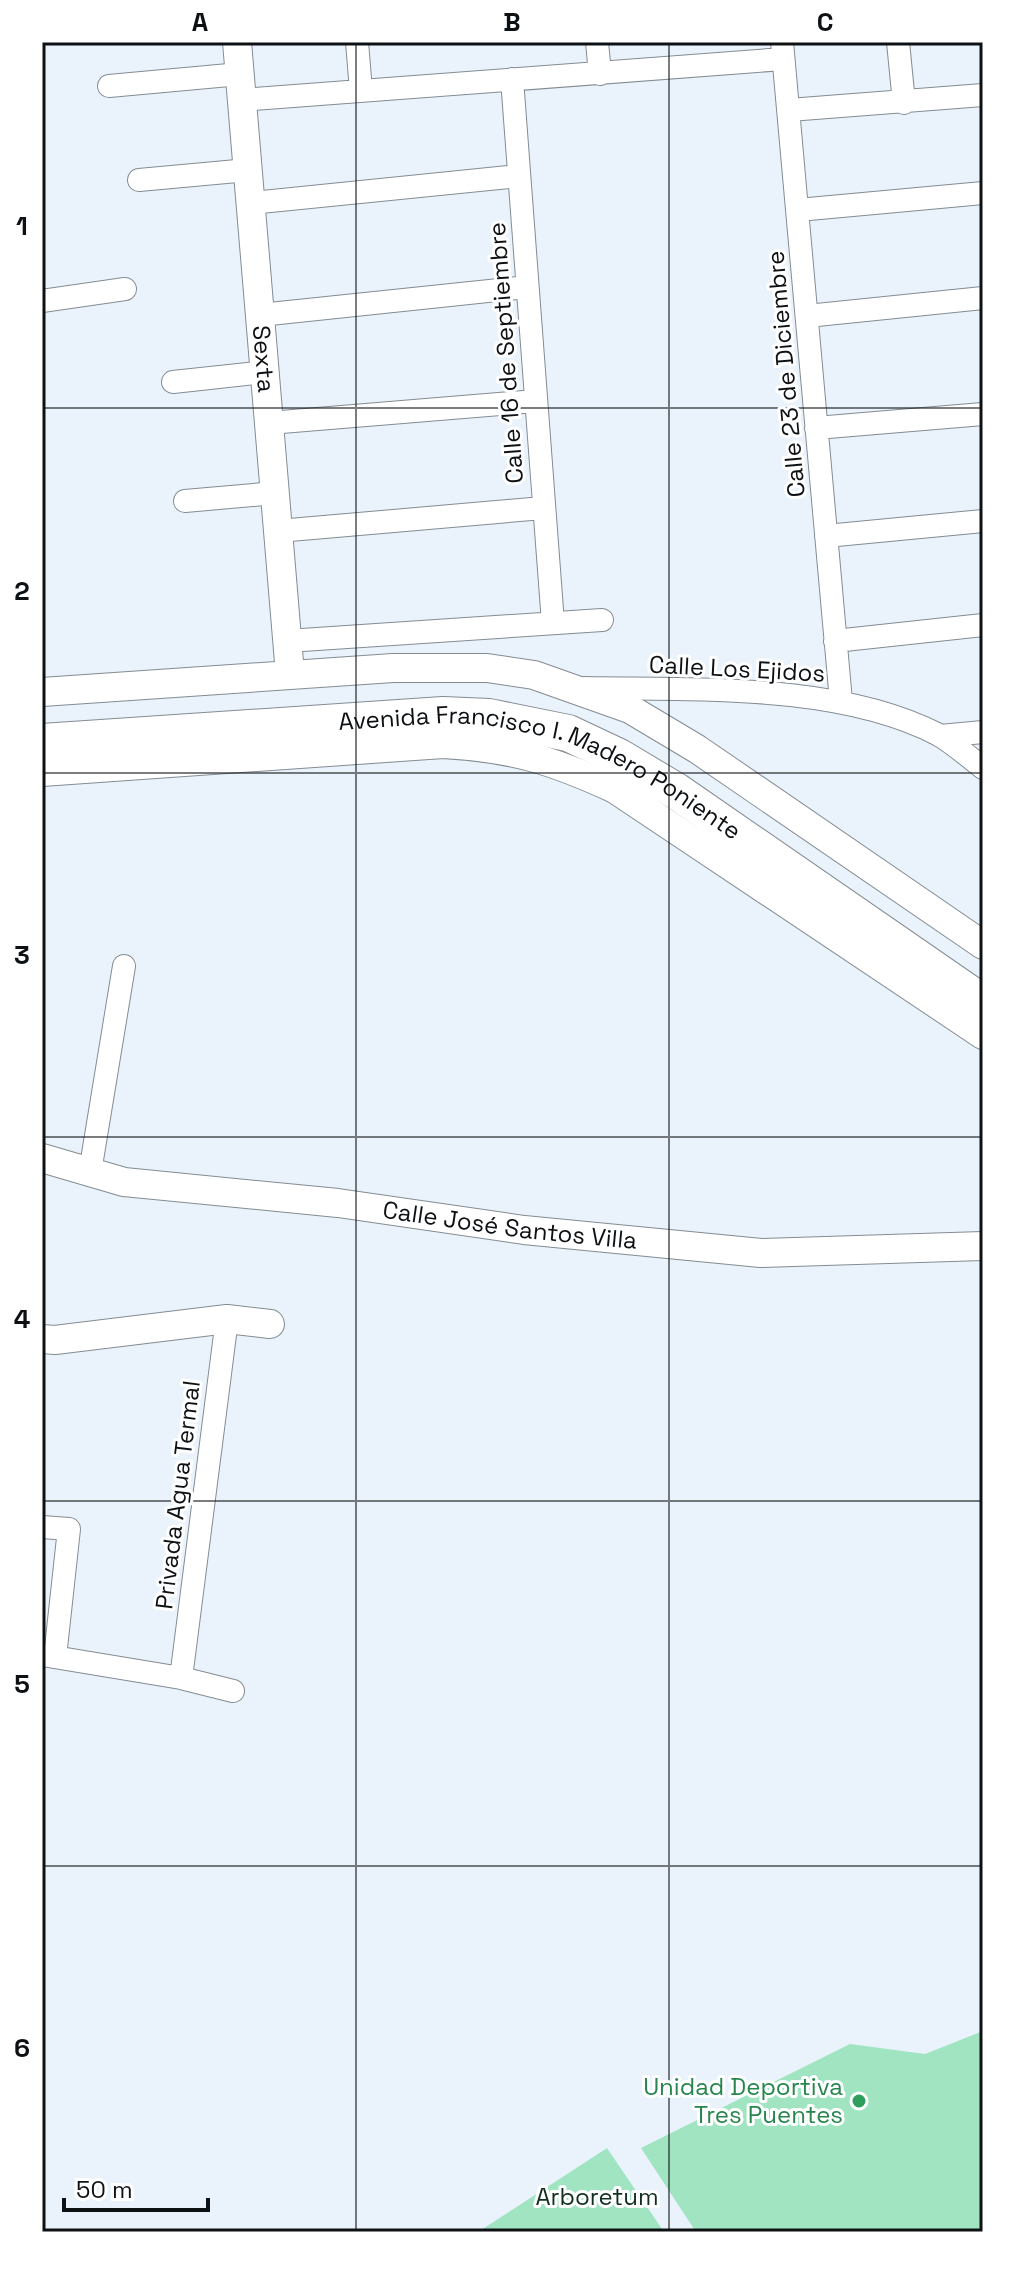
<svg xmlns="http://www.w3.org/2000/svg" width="1025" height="2274" font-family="'Space Grotesk',sans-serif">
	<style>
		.green { fill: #a1e4c2 }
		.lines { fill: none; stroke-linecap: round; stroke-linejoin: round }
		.minor-casing { stroke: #848c92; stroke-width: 24 }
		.tertiary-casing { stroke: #848c92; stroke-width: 30 }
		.primary-casing { stroke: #848c92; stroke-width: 38 }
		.minor { stroke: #fff; stroke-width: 22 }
		.tertiary { stroke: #fff; stroke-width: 28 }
		.primary { stroke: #fff; stroke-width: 36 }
		.grid { fill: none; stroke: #0e1114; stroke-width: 2; stroke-opacity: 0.55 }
		.leisure-dot { fill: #2e9e5b; stroke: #fff; stroke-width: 3 }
		.labels { text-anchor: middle; stroke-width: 6; stroke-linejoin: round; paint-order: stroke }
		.street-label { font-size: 24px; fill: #0e1114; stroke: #fff }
		.leisure-label { font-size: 24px; fill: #27864d; stroke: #fff; text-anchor: end }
		.park-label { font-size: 24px; fill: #113022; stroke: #fff }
		.neatline { fill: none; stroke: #0e1114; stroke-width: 3 }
		.grid-label { font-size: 26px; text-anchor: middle; font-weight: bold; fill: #0e1114 }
	</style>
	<rect width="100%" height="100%" fill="#eaf3fb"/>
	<path class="green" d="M 983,2031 L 983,2232 L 696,2232 L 641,2148 L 850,2044 L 925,2054 Z
		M 607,2148 L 664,2232 L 478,2232 Z"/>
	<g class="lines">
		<defs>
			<path id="minor" d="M 357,42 L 361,91
				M 597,42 L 600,74
				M 782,42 L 841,701
				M 898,42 L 904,103
				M 512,79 L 553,623
				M 109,86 L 240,74
				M 242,100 L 783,59
				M 789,110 L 983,95
				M 139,180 L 248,170
				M 251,203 L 519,176
				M 798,210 L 983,193
				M 42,301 L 125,289
				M 260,315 L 527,287
				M 807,316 L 983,298
				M 173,382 L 265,372
				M 269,423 L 536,401
				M 816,428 L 983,414
				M 185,501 L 275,493
				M 278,531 L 543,508
				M 826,536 L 983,521
				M 287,641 L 602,620
				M 835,641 L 983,625
				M 585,688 C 696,690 839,683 939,735 C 954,744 969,757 983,768
				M 940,736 L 983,732
				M 90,1172 L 124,966
				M 42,1527 L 69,1529 L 55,1657
				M 42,1655 L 181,1678 L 233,1691
				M 181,1678 L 227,1319"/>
			<g id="tertiary">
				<path id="s1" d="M 237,42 L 290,674"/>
				<path d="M 42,692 L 393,668 L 487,668 L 534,675 L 630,709 L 697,749 L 983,945"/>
				<path d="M 42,772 L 443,744 C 513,748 552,760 615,789 L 983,1035"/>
				<path id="s2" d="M 42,1158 L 124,1182 L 338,1203 L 524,1230 L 761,1253 L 983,1246"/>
				<path d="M 42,1339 L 55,1340 L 227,1319 L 270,1324"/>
			</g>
			<g id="primary">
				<path id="s3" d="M 42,742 L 443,715 L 489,717 L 568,733 L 619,757 L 676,791 L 983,1003"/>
			</g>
		</defs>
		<use href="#minor" class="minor-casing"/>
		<use href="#tertiary" class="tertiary-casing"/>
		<use href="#primary" class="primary-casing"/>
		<use href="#minor" class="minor"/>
		<use href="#tertiary" class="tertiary"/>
		<use href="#primary" class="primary"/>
	</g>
	<path class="grid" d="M 356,42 L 356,2232M 669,42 L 669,2232M 42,408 L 983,408M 42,773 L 983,773M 42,1137 L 983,1137M 42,1501 L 983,1501M 42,1866 L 983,1866"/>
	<circle class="leisure-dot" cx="859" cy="2101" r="8"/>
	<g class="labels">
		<g class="street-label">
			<text transform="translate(506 353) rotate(-94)" y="8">Calle 16 de Septiembre</text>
			<text dy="8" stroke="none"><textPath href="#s1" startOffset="318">Sexta</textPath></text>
			<text transform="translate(786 374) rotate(-95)" y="8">Calle 23 de Diciembre</text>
			<text transform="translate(737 669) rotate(3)" y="8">Calle Los Ejidos</text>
			<text dy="8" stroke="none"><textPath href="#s3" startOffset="512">Avenida Francisco I. Madero Poniente</textPath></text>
			<text dy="8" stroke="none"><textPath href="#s2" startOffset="474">Calle José Santos Villa</textPath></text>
			<text transform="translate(178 1495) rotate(-83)" y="8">Privada Agua Termal</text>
		</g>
		<g class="leisure-label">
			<text x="843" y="2095">Unidad Deportiva<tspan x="843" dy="28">Tres Puentes</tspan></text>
		</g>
		<g class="park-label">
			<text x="597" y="2205">Arboretum</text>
		</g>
	</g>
	<rect width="1025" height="2274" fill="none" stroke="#ffffff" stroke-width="88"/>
	<path d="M64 2198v12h144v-12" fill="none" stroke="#0e1114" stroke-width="4"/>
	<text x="76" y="2198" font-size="24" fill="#0e1114" stroke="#ffffff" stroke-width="6" paint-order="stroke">50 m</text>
	<rect x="44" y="44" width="937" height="2186" class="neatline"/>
	<g class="grid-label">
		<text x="200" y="31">A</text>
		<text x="512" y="31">B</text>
		<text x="825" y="31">C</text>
		<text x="22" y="235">1</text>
		<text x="22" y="600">2</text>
		<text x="22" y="964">3</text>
		<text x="22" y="1328">4</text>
		<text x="22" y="1693">5</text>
		<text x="22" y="2057">6</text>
	</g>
</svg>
